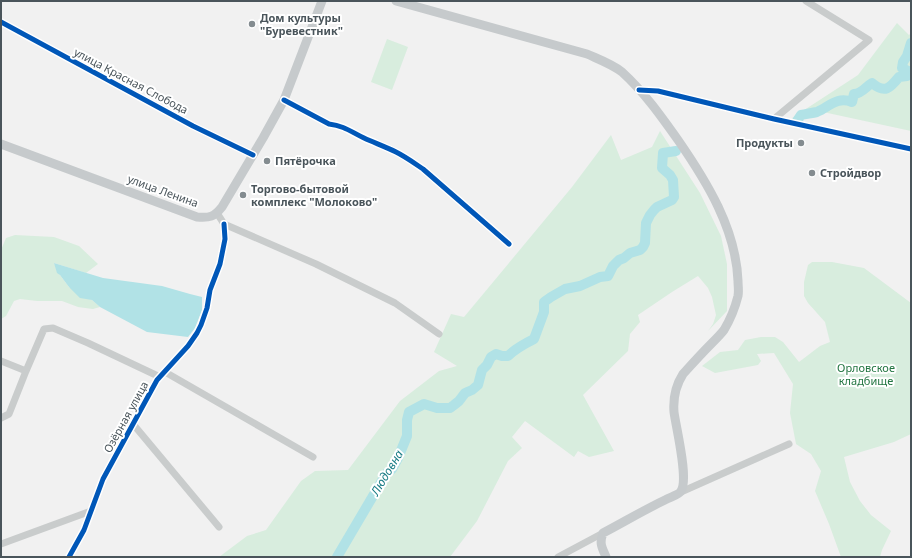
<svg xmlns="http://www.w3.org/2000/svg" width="912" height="558" font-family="'Noto Sans',sans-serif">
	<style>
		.green { fill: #d8edde }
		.water { fill: #b1e2e6 }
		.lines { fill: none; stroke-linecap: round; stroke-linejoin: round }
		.river { stroke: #b1e2e6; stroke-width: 10 }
		.minor { stroke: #c9cccc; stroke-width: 7 }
		.major { stroke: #c6cacc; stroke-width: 9 }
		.cycleway-casing { stroke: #fff; stroke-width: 8 }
		.cycleway { stroke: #0057b8; stroke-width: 5 }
		.poi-dot { fill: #848c90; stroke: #fff; stroke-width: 1.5 }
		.labels { text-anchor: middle; stroke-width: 4; stroke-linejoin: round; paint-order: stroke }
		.poi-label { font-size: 11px; font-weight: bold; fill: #4a555b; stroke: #fff; text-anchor: start }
		.street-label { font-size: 11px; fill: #4a555b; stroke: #fff }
		.park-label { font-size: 11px; fill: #227541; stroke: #fff }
		.water-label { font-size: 12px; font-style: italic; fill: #1b7d86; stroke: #fff }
	</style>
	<rect width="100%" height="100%" fill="#f1f1f1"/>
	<path class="green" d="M 897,23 L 909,35 L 911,33 L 911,131 L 823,112 L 792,118 L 858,75 Z
		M 387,39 L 408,47 L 392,90 L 371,82 Z
		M 660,131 L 700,193 L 721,236 L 727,264 L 727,311 L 708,331 L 713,324 L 716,315 L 712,297 L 708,288 L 698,276 L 672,292 L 638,315 L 640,322 L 630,334 L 628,351 L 583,395 L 614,451 L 589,457 L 578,451 L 574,457 L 525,421 L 512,437 L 522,448 L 508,461 L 477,521 L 450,557 L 219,557 L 247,536 L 266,530 L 301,481 L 315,471 L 348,470 L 400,401 L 439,371 L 457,366 L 434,352 L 451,314 L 464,317 L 572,187 L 611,135 L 621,160 L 652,147 Z
		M 15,235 L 54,237 L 79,246 L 98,264 L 86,273 L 54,263 L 60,275 L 69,287 L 92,300 L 100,307 L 93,309 L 78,307 L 62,301 L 37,301 L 20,299 L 14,301 L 6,316 L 1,319 L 1,250 L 6,238 Z
		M 812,262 L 832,262 L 864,268 L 911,303 L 911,434 L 894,442 L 844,457 L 850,482 L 860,501 L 871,515 L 891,531 L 882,550 L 880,557 L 841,557 L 829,524 L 815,491 L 821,471 L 811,454 L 796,444 L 790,413 L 793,384 L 774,353 L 757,354 L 761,361 L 758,365 L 715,373 L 702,366 L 720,352 L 738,350 L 745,340 L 761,337 L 775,337 L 783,342 L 799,362 L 820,346 L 830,342 L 825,322 L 808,303 L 804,296 L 804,282 L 808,265 Z"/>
	<path class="water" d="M 54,263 L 103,278 L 162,286 L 190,294 L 202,297 L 202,310 L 195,328 L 188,337 L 147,332 L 100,307 L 92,300 L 80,298 L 69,287 L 60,275 L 57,273 Z"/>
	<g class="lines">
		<path class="river" d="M 797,121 L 801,115 C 806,114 812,113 817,112 C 829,107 837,96 852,102 L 854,94 C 863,93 865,87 872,83 C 885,94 890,88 899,77 L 907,76 L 908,71 L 902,68 L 903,62 L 907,56 L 911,43
			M 337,557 L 383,479 L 387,473 L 392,469 L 398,458 L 407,436 L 407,420 L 409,412 L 424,404 L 437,408 L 450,408 L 454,405 L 459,401 L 465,393 L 472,390 L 478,385 L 482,370 L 487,365 L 491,357 L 496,354 L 502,356 L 508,356 C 514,350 526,343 534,339 L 544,312 L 544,302 L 551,297 L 565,289 L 580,286 L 600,277 L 608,276 L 613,266 L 619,260 L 624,258 L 630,253 L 640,250 L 643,247 L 645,243 L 646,223 L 650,215 L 654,210 L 657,207 L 672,200 L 674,197 L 673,180 L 670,175 L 662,168 L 663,153 L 676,151"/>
		<path class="minor" d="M 1,22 L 193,126 L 253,155
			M 639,90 L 658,91 L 774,119 L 911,149
			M 284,100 L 329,124 C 345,126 351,132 364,138 C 375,143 386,147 396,152 C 406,157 414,163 423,169 L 509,244
			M 774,119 L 869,40 L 806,1
			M 217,213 L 224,224 L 316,264 L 395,303 L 439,334
			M 1,361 L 26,371 L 44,329 L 53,328 L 88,343 L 160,377
			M 165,372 L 313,457
			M 1,418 L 9,414 L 26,371
			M 133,424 L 219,527
			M 681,492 L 789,444
			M 1,544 L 91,511
			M 69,557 L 84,530 L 103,479 L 157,380 L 188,346 L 197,333 L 201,325 L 207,308 L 210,290 L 220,264 L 225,239 L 224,224
			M 558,557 L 603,533"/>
		<path class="major" d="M 396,1 L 587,54 C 598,59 612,64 622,72 C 644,92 661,116 678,140 C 707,182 736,229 738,281 C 738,286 739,291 738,296 C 735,308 730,320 724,330 C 721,334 716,339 712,343 C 702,353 692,364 683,374 C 676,385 673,399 674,412 C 676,428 689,479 681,491 C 679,495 670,497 665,500 C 644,510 624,522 603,533 C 599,544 602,547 606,557
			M 1,144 L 197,217 C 210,218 214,217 222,207 L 263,138 L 284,100 L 322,1"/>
		<defs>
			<path id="cycleway" d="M 1,22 L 193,126 L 253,155
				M 639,90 L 658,91 L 774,119 L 911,149
				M 284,100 L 329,124 C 345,126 351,132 364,138 C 375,143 386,147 396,152 C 406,157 414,163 423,169 L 509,244
				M 69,557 L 84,530 L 103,479 L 157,380 L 188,346 L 197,333 L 201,325 L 207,308 L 210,290 L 220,264 L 225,239 L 224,224"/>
		</defs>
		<use href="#cycleway" class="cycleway-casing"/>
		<use href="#cycleway" class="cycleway"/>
	</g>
	<g class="poi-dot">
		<circle cx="252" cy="24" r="4"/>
		<circle cx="801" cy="143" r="4"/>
		<circle cx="267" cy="161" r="4"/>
		<circle cx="812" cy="173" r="4"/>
		<circle cx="243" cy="195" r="4"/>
	</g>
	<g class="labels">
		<g class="poi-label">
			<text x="260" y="22">Дом культуры<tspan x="260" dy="13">"Буревестник"</tspan></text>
			<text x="793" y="147" text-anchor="end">Продукты</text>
			<text x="275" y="165">Пятёрочка</text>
			<text x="820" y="177">Стройдвор</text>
			<text x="251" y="193">Торгово-бытовой<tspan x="251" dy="13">комплекс "Молоково"</tspan></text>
		</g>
		<g class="street-label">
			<text transform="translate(131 81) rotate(28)" y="4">улица Красная Слобода</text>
			<text transform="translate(163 191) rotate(20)" y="4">улица Ленина</text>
			<text transform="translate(126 417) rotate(-61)" y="4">Озёрная улица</text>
		</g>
		<g class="park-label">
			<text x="866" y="372">Орловское<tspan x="866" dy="13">кладбище</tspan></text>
		</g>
		<g class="water-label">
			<text transform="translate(387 473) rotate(-59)" y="4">Людовна</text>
		</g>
	</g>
	<rect width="912" height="558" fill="none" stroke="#4a555b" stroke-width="4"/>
</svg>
